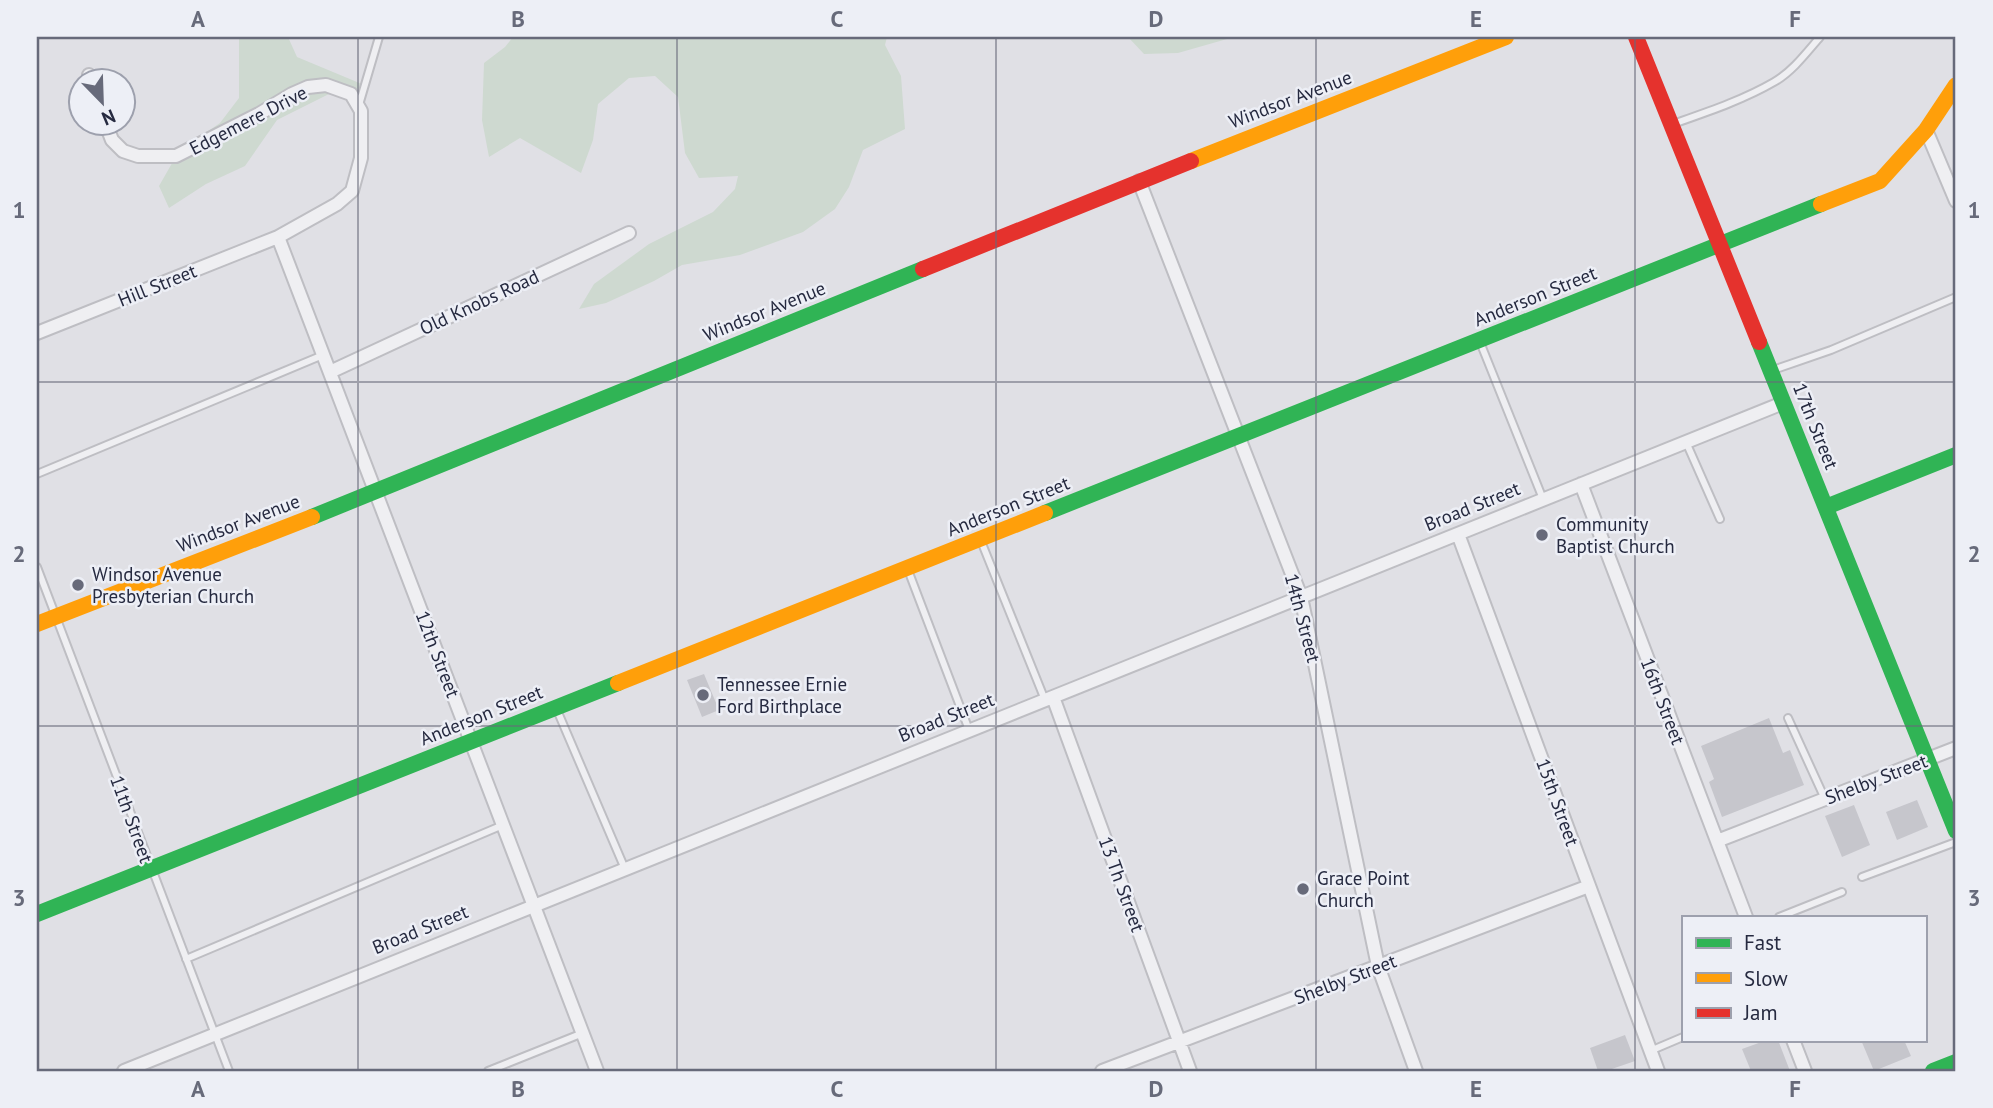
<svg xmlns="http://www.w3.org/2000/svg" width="1993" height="1108" font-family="'PT Sans',sans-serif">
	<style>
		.green { fill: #ced9d0 }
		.building { fill: #c6c6cc }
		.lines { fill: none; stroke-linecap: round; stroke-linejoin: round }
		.lane-casing { stroke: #bebec3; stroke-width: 10 }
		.street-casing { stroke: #bebec3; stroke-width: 16 }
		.lane { stroke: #efeff2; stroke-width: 6 }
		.street { stroke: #efeff2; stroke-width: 12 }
		.fast { stroke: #30b455; stroke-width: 16 }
		.slow { stroke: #ff9f0a; stroke-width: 16 }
		.jam { stroke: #e5322d; stroke-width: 16 }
		.grid { fill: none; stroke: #676a7a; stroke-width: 2; stroke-opacity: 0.55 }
		.poi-dot { fill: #676a7a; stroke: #edeff6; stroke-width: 2.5 }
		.labels { text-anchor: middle; stroke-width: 5; stroke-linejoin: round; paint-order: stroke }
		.street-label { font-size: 19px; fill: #262a40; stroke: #edeff6 }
		.poi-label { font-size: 19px; fill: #262a40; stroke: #edeff6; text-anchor: start }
		.neatline { fill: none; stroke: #676a7a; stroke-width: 2.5 }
		.grid-label { font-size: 23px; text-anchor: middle; font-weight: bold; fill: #676a7a }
	</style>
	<rect width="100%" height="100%" fill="#e0e0e5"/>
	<path class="green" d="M 239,37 L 288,37 L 297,57 L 369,87 L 331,93 L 277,120 L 245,166 L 206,184 L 169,208 L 159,186 L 179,151 L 220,123 L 239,98 Z
		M 513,37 L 887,37 L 885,45 L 901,76 L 905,129 L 863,150 L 849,187 L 835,209 L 803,232 L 740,255 L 682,265 L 654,281 L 606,303 L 579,309 L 594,284 L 649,244 L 713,212 L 735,189 L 738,176 L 699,178 L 685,153 L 678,97 L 655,76 L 629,78 L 598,104 L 593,140 L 581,173 L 520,138 L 489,157 L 482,120 L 484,63 L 505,47 Z
		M 1128,37 L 1234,37 L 1178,53 L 1144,54 Z"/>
	<path class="building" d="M 704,674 L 719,710 L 702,717 L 687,680 Z
		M 1769,718 L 1783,753 L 1790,750 L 1804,785 L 1722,817 L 1709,782 L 1714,779 L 1701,746 Z
		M 1917,800 L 1928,827 L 1897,840 L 1886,812 Z
		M 1854,805 L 1870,845 L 1842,857 L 1825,816 Z
		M 1625,1035 L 1635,1061 L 1606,1071 L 1598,1071 L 1590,1048 Z
		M 1767,1040 L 1778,1040 L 1790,1071 L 1751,1071 L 1742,1049 Z
		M 1861,1040 L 1904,1040 L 1911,1056 L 1874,1071 Z"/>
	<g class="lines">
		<defs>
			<path id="lane" d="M 359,105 L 379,37
				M 1673,124 C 1707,112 1743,100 1774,82 C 1792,72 1807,52 1820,37
				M 1480,342 L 1543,499
				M 1773,370 L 1831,350 L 1956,297
				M 1686,442 L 1720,519
				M 37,474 L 323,355
				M 981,541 L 1045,700
				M 37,567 L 229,1071
				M 908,570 L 969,730
				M 557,710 L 625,869
				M 1788,718 L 1825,799
				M 1862,877 L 1956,842
				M 1779,917 L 1842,892
				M 186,959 L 503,825
				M 1650,1051 L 1683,1037
				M 488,1071 L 583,1033"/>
			<path id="street" d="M 89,75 L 91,80
				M 1926,130 L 1956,201
				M 1139,181 L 1301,597 L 1378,966 L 1416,1071
				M 278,237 L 597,1071
				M 37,333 L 278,237 L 337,204 L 352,191 L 361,158 L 361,111 L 351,94 L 326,85 L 308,87 L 292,94 L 259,114 L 176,156 L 138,156 L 123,151 L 112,140 L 105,122
				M 330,372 L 629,233
				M 1581,484 L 1746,917
				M 1458,534 L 1658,1071
				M 1053,697 L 1190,1071
				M 1717,841 L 1956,748
				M 1793,1040 L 1805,1071
				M 124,1071 L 1783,403
				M 1102,1071 L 1589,886"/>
		</defs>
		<use href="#lane" class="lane-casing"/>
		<use href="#street" class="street-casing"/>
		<use href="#lane" class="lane"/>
		<use href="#street" class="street"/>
		<path class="fast" d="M 1759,342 L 1956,831
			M 1826,507 L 1956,455
			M 1045,513 L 1821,204
			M 312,517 L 923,269
			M 37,914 L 618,683
			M 1933,1071 L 1956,1062"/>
		<path class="slow" d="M 1191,161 L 1506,37
			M 1821,204 L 1880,181 L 1926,130 L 1956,85
			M 37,624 L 312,517
			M 618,683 L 1045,513"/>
		<path class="jam" d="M 1636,37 L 1759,342
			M 923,269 L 1191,161"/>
	</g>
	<path class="grid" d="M 358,37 L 358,1071M 677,37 L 677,1071M 996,37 L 996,1071M 1316,37 L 1316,1071M 1635,37 L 1635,1071M 37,382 L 1956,382M 37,726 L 1956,726"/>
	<g class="poi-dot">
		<circle cx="1542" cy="535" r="7"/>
		<circle cx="78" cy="585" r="7"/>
		<circle cx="703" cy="695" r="7"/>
		<circle cx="1303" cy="889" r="7"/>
	</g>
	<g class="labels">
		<g class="street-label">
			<text transform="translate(1290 99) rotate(-21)" y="7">Windsor Avenue</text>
			<text transform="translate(248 120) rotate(-27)" y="7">Edgemere Drive</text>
			<text transform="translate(157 285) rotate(-22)" y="7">Hill Street</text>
			<text transform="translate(1535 296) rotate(-22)" y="7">Anderson Street</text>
			<text transform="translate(479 302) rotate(-25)" y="7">Old Knobs Road</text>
			<text transform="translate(764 311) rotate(-22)" y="7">Windsor Avenue</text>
			<text transform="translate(1816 426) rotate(68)" y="7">17th Street</text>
			<text transform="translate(1008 506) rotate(-22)" y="7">Anderson Street</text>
			<text transform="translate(1472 506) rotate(-22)" y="7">Broad Street</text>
			<text transform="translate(238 523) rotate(-21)" y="7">Windsor Avenue</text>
			<text transform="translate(1303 618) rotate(75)" y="7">14th Street</text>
			<text transform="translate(438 654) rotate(69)" y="7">12th Street</text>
			<text transform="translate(1663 701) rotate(69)" y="7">16th Street</text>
			<text transform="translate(481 715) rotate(-22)" y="7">Anderson Street</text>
			<text transform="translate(946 717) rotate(-22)" y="7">Broad Street</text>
			<text transform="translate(1876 779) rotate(-21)" y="7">Shelby Street</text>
			<text transform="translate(1558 802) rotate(70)" y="7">15th Street</text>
			<text transform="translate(132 819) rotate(70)" y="7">11th Street</text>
			<text transform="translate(1122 884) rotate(70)" y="7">13 Th Street</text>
			<text transform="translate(420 929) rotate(-22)" y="7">Broad Street</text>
			<text transform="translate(1345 979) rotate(-21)" y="7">Shelby Street</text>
		</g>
		<g class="poi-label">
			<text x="1556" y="531">Community<tspan x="1556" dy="22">Baptist Church</tspan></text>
			<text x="92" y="581">Windsor Avenue<tspan x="92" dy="22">Presbyterian Church</tspan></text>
			<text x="717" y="691">Tennessee Ernie<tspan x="717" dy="22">Ford Birthplace</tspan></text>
			<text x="1317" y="885">Grace Point<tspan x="1317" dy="22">Church</tspan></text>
		</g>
	</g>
	<rect width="1993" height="1108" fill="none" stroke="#edeff6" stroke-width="77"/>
	<rect x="1682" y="916" width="245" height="126" fill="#edeff6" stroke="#9da0ad" stroke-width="2"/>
	<rect x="1696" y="938" width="35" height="10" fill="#30b455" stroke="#9da0ad" stroke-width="2"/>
	<text x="1744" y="950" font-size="21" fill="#262a40">Fast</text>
	<rect x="1696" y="973" width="35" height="10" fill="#ff9f0a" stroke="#9da0ad" stroke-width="2"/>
	<text x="1744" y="986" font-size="21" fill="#262a40">Slow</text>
	<rect x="1696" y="1008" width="35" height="10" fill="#e5322d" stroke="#9da0ad" stroke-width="2"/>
	<text x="1744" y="1020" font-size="21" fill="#262a40">Jam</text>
	<g transform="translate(102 102) rotate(157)"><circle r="33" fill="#edeff6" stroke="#9da0ad" stroke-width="2"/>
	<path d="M0-5L12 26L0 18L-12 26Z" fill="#676a7a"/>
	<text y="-10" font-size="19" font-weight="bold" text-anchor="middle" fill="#262a40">N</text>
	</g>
	<rect x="38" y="38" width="1916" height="1032" class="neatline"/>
	<g class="grid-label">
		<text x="198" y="27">A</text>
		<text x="518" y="27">B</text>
		<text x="837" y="27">C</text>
		<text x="1156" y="27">D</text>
		<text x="1476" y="27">E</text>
		<text x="1795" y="27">F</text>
		<text x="19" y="218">1</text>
		<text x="1974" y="218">1</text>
		<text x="19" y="562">2</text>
		<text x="1974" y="562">2</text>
		<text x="19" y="906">3</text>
		<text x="1974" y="906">3</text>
		<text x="198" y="1097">A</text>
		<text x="518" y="1097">B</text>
		<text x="837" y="1097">C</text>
		<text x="1156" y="1097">D</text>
		<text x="1476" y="1097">E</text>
		<text x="1795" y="1097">F</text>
	</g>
</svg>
